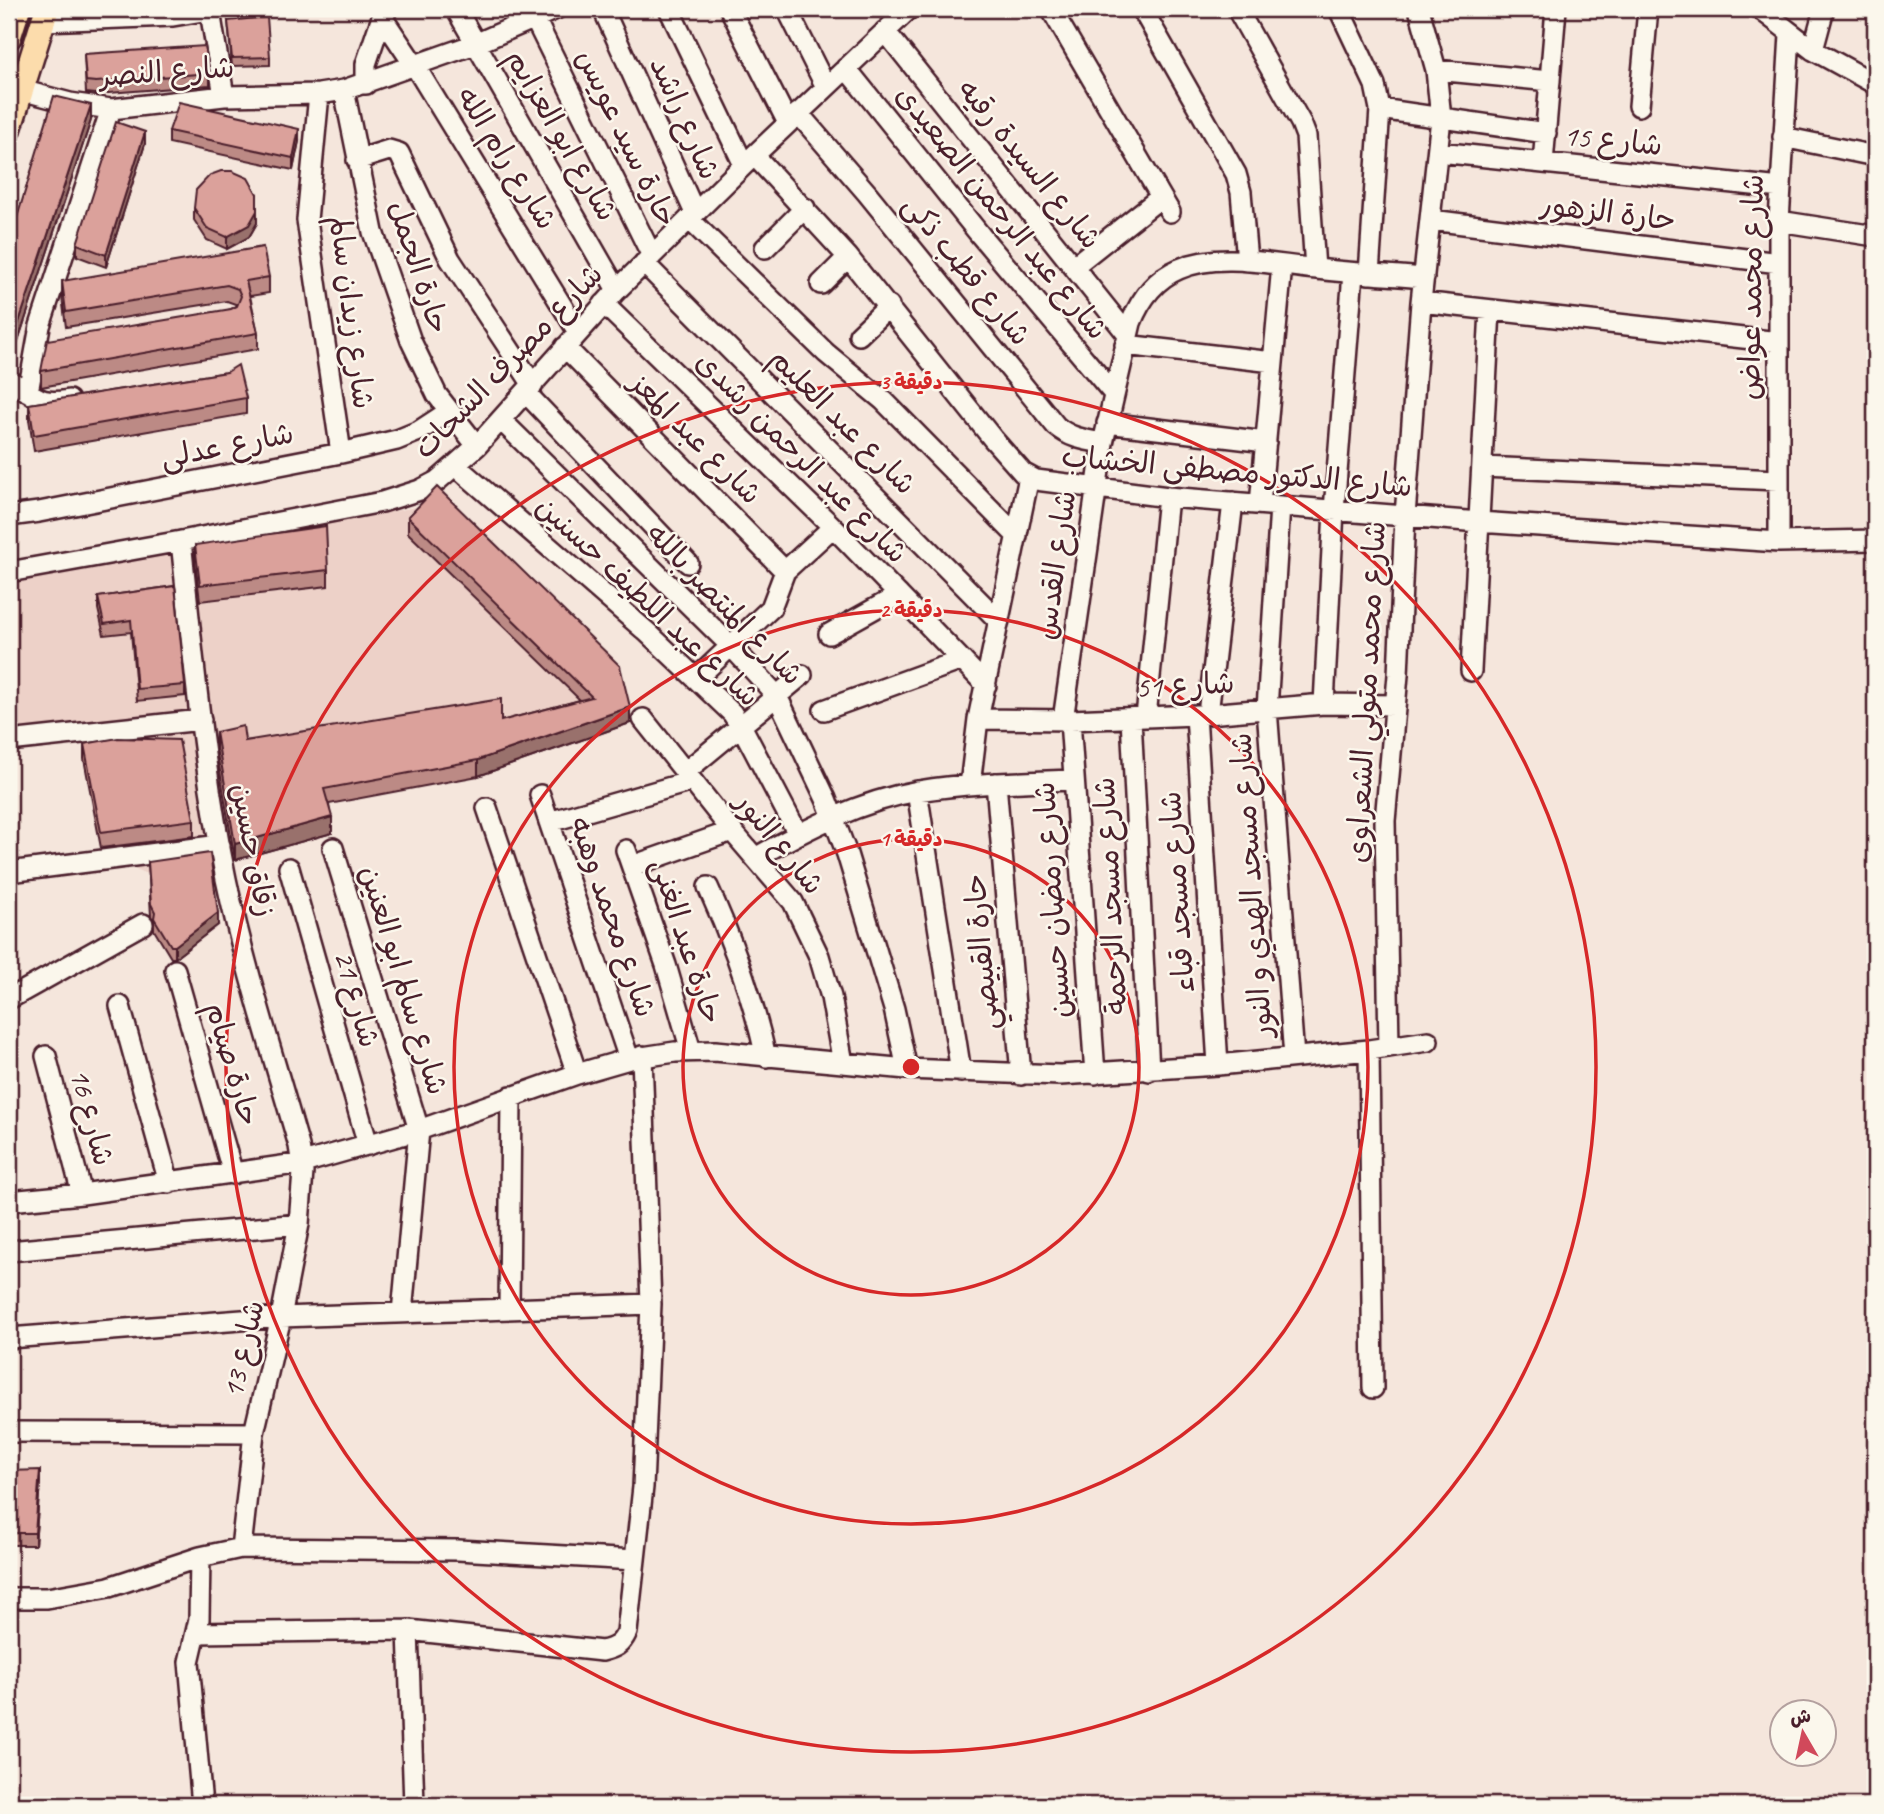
<svg xmlns="http://www.w3.org/2000/svg" width="1884" height="1814" font-family="Caveat,'Playpen Sans Arabic',sans-serif">
	<style>
		.built { fill: #edd1c8 }
		.lines { fill: none; stroke-linecap: round; stroke-linejoin: round }
		.minor-casing { stroke: #4a1f2b; stroke-width: 24 }
		.major-casing { stroke: #4a1f2b; stroke-width: 28 }
		.minor { stroke: #fbf7ec; stroke-width: 19 }
		.major { stroke: #fcdcac; stroke-width: 23 }
		.wall { fill: #bc8a85; stroke: #4a1f2b; stroke-width: 2 }
		.shaded-wall { fill: #99716c; stroke: #4a1f2b; stroke-width: 2 }
		.building { fill: #dba19b; stroke: #4a1f2b; stroke-width: 2 }
		.ring { fill: none; stroke: #d62828; stroke-width: 3.5 }
		.labels { text-anchor: middle; stroke-width: 5; stroke-linejoin: round; paint-order: stroke }
		.street-label { font-size: 30px; fill: #4a1f2b; stroke: #fbf7ec }
		.centre { fill: #d62828; stroke: #fbf7ec; stroke-width: 3.5 }
		.ring-label { font-size: 21px; text-anchor: middle; font-weight: bold; fill: #d62828; stroke: #fbf7ec; stroke-width: 5; stroke-linejoin: round; paint-order: stroke }
	</style>
	<rect width="100%" height="100%" fill="#f5e6dc"/>
	<filter id="ink" filterUnits="userSpaceOnUse"><feTurbulence type="fractalNoise" baseFrequency=".0143" numOctaves="2"/><feDisplacementMap in="SourceGraphic" scale="14" xChannelSelector="R" yChannelSelector="G"/><feConvolveMatrix kernelMatrix="1 2 1 2 8 2 1 2 1" color-interpolation-filters="sRGB"/></filter>
	<g filter="url(#ink)">
		<path class="built" d="M 437,503 L 618,677 L 478,776 L 325,805 L 332,833 L 234,861 L 148,874 L 102,855 L 84,759 L 83,740 L 9,748 L 9,584 Z"/>
		<g class="lines">
			<defs>
				<path id="minor" d="M 456,9 L 617,290
					M 530,9 L 652,256
					M 603,9 L 695,213
					M 669,9 L 744,165
					M 730,9 L 788,123
					M 787,9 L 826,87
					M 1051,9 L 1170,212
					M 1142,9 L 1236,174 L 1241,192 L 1247,261
					M 1237,9 L 1301,123 L 1306,136 L 1315,269
					M 1339,9 L 1375,85 L 1380,109 L 1369,274
					M 1760,9 L 1813,50 L 1875,84
					M 210,11 L 224,96
					M 382,17 L 415,66 L 578,332
					M 43,21 L 173,16 L 215,9
					M 885,31 L 1128,335
					M 1813,50 L 1824,9
					M 846,68 L 981,236 L 1113,393
					M 1436,70 L 1550,81
					M 366,84 L 366,64 L 382,17 L 386,12
					M 21,90 L 70,103 L 111,109 L 224,96 L 319,94 L 344,90 L 475,44 L 556,9
					M 344,90 L 373,232 L 411,341 L 437,395 L 477,446
					M 319,94 L 307,220 L 341,453
					M 1639,106 L 1648,9
					M 1380,109 L 1546,133
					M 798,113 L 867,193 L 1056,426 C 1070,438 1085,440 1103,443
					M 1783,137 L 1875,156
					M 1439,152 L 1781,188
					M 755,156 L 848,257 L 993,439 L 1023,473 L 1036,480 L 1168,497 L 1479,522 L 1779,542 L 1875,540
					M 357,160 L 389,150 L 399,153 L 450,259 L 533,385
					M 1543,163 L 1556,9
					M 689,219 L 826,353 L 884,401 L 1017,536
					M 1431,220 L 1779,263
					M 1779,221 L 1875,236
					M 765,248 L 805,208
					M 644,263 L 999,621
					M 1074,266 L 1161,197
					M 821,284 L 848,257
					M 1421,302 L 1779,342
					M 604,304 L 833,527 L 986,685
					M 859,335 L 889,306
					M 1125,345 L 1273,362
					M 565,347 L 785,571
					M 9,381 C 37,393 34,406 69,400
					M 28,392 L 40,326 L 111,109
					M 526,393 L 688,563
					M 501,420 L 731,646 L 777,696 L 826,799 L 847,854 L 894,1009 L 907,1069
					M 1107,423 L 1266,442
					M 456,466 L 648,633 L 732,713 L 745,733 L 798,834
					M 1482,467 L 1778,480
					M 1260,504 L 1282,265
					M 1280,506 L 1267,709 L 1294,1057
					M 9,516 L 39,512 L 341,453 L 397,440 L 419,431 L 448,412
					M 181,541 C 193,654 203,768 226,879 C 245,969 274,1058 299,1146 L 303,1172 L 299,1224 L 281,1317 L 254,1433 L 241,1548
					M 1779,542 L 1779,221 L 1790,34
					M 9,572 L 181,541 L 382,502 L 420,490 L 437,481 L 477,446 L 617,290 L 744,165 L 909,9
					M 829,634 L 899,595
					M 1471,671 L 1490,310
					M 696,679 L 771,608 L 785,571 L 833,527
					M 1324,704 L 1334,510 L 1353,273
					M 824,710 L 962,660
					M 1208,714 L 1233,502
					M 1196,715 L 1218,1065
					M 1146,717 L 1168,497
					M 1131,718 L 1149,1071
					M 643,719 L 732,831 L 793,902 L 819,956 L 831,997 L 843,1063
					M 978,719 L 1070,720 L 1196,715 L 1324,704 L 1395,705
					M 1063,720 L 1103,443 L 1131,323 C 1140,300 1155,279 1179,269 C 1220,251 1273,265 1317,269 C 1352,273 1388,275 1424,278
					M 1070,720 L 1095,1074
					M 9,741 L 201,720
					M 685,772 L 802,675
					M 996,783 L 1021,1075
					M 970,785 L 978,719 L 1029,477
					M 917,791 L 961,1072
					M 540,795 L 629,1059
					M 487,808 L 577,1074
					M 549,822 L 692,781
					M 333,848 L 419,1130 L 402,1313
					M 626,850 L 666,965 L 691,1051
					M 755,858 C 806,829 860,801 918,791 C 969,783 1021,782 1073,780
					M 632,866 L 732,831
					M 289,868 L 368,1145
					M 9,872 L 220,845
					M 708,887 C 733,942 753,998 766,1057
					M 175,970 L 233,1174
					M 9,999 L 143,924
					M 120,1006 L 169,1183
					M 1389,1047 L 1385,821 L 1398,675 L 1405,516 L 1421,302 L 1441,118 L 1436,70 L 1419,9
					M 1369,1050 L 1373,1388
					M 46,1056 L 82,1194
					M 9,1201 L 82,1194 L 303,1163 L 419,1130 L 577,1074 L 629,1059 L 675,1052 L 715,1051 L 907,1069 L 1060,1075 L 1218,1065 L 1369,1050 L 1428,1041
					M 9,1251 L 299,1224
					M 509,1309 L 511,1096
					M 9,1338 L 281,1317 L 651,1304
					M 9,1432 L 254,1433
					M 200,1557 L 199,1619 L 189,1662 L 202,1805
					M 9,1598 L 47,1598 L 109,1587 L 200,1557 L 241,1548 L 458,1550 L 635,1560
					M 408,1630 L 414,1805
					M 197,1633 L 408,1630 L 602,1651 C 615,1648 621,1645 627,1632 L 643,1487 L 651,1304 L 642,1056"/>
				<path id="major" d="M 9,37 L 18,9
					M 9,130 L 47,9"/>
			</defs>
			<use href="#minor" class="minor-casing"/>
			<use href="#major" class="major-casing"/>
			<use href="#minor" class="minor"/>
			<use href="#major" class="major"/>
		</g>
		<path class="wall" d="M 228,21 L 270,57 L 270,65 L 232,66 Z
			M 84,54 L 210,73 L 210,85 L 96,94 L 86,93 Z
			M 91,120 L 12,359 L 9,358 L 9,244 Z
			M 169,131 L 299,141 L 293,170 L 169,143 Z
			M 145,144 L 106,267 L 77,256 L 77,244 Z
			M 257,194 L 257,223 L 249,237 L 227,249 L 207,240 L 194,220 L 194,208 Z
			M 269,277 L 269,293 L 250,296 L 258,333 L 258,349 L 41,387 L 41,371 L 231,309 L 238,305 L 227,301 L 66,327 L 62,297 L 62,281 Z
			M 227,372 L 246,398 L 246,414 L 34,451 L 29,420 L 29,404 Z
			M 408,517 L 630,723 L 478,776 L 329,804 L 332,833 L 235,860 L 216,748 L 216,732 L 245,741 L 501,721 L 580,700 L 408,533 Z
			M 195,545 L 328,570 L 328,586 L 200,601 L 195,561 Z
			M 175,586 L 185,685 L 185,696 L 137,701 L 131,632 L 104,635 L 98,609 L 98,597 Z
			M 84,744 L 194,820 L 194,836 L 101,848 L 84,759 Z
			M 148,862 L 218,925 L 175,958 L 171,958 L 154,930 L 154,920 L 151,916 Z
			M 9,1471 L 40,1482 L 35,1545 L 9,1545 Z"/>
		<path class="shaded-wall" d="M 91,105 L 91,120 L 12,359 L 12,343 Z
			M 299,129 L 299,141 L 293,170 L 293,158 Z
			M 145,132 L 145,144 L 106,267 L 106,255 Z
			M 257,211 L 257,223 L 249,237 L 227,249 L 227,237 Z
			M 630,707 L 630,723 L 478,776 L 478,760 Z
			M 332,817 L 332,833 L 235,860 L 235,844 Z
			M 218,913 L 218,925 L 175,958 L 175,946 Z
			M 40,1470 L 40,1482 L 35,1545 L 35,1533 Z"/>
		<path class="building" d="M 267,17 L 270,57 L 232,58 L 228,21 Z
			M 205,46 L 210,73 L 96,82 L 86,81 L 84,54 Z
			M 54,96 L 91,105 L 12,343 L 9,342 L 9,244 Z
			M 179,102 L 299,129 L 293,158 L 169,131 Z
			M 116,122 L 145,132 L 106,255 L 77,244 Z
			M 221,171 L 232,171 L 248,178 L 257,194 L 257,211 L 249,225 L 227,237 L 207,228 L 194,208 L 196,190 L 210,175 Z
			M 263,247 L 269,277 L 246,281 L 258,333 L 41,371 L 47,340 L 231,309 L 237,306 L 241,296 L 238,289 L 227,285 L 66,312 L 62,281 Z
			M 238,365 L 246,398 L 34,435 L 29,404 L 227,372 Z
			M 437,487 L 620,666 L 630,707 L 478,760 L 324,789 L 332,817 L 235,844 L 216,732 L 243,726 L 245,741 L 501,699 L 501,721 L 592,697 L 408,517 Z
			M 326,526 L 328,570 L 200,585 L 195,545 Z
			M 175,586 L 185,685 L 137,689 L 131,620 L 104,624 L 98,597 Z
			M 118,738 L 179,740 L 194,820 L 101,832 L 84,744 Z
			M 210,853 L 218,913 L 175,946 L 171,946 L 154,918 L 155,912 L 151,904 L 148,862 Z
			M 40,1470 L 35,1533 L 9,1533 L 9,1471 Z"/>
	</g>
	<g class="ring">
		<circle cx="911" cy="1067" r="228"/>
		<circle cx="911" cy="1067" r="457"/>
		<circle cx="911" cy="1067" r="685"/>
	</g>
	<g class="labels">
		<g class="street-label">
			<text transform="translate(167 71) rotate(-4)" y="10">شارع النصر</text>
			<text transform="translate(685 118) rotate(66)" y="10">شارع راشد</text>
			<text transform="translate(562 135) rotate(60)" y="10">شارع ابو العزايم</text>
			<text transform="translate(627 138) rotate(64)" y="10">حارة سيد عويس</text>
			<text transform="translate(1613 140) rotate(6)" y="10">شارع 15</text>
			<text transform="translate(507 158) rotate(58)" y="10">شارع رام الله</text>
			<text transform="translate(1030 164) rotate(51)" y="10">شارع السيدة رقيه</text>
			<text transform="translate(1002 212) rotate(51)" y="10">شارع عبد الرحمن الصعيدى</text>
			<text transform="translate(1608 212) rotate(7)" y="10">حارة الزهور</text>
			<text transform="translate(419 267) rotate(72)" y="10">حارة الجمل</text>
			<text transform="translate(967 270) rotate(51)" y="10">شارع قطب ذكى</text>
			<text transform="translate(1751 287) rotate(-89)" y="10">شارع محمد عواض</text>
			<text transform="translate(352 312) rotate(83)" y="10">شارع زيدان سالم</text>
			<text transform="translate(508 361) rotate(-46)" y="10">شارع مصرف الشحات</text>
			<text transform="translate(843 421) rotate(45)" y="10">شارع عبد العليم</text>
			<text transform="translate(696 438) rotate(45)" y="10">شارع عبد المعز</text>
			<text transform="translate(227 445) rotate(-11)" y="10">شارع عدلى</text>
			<text transform="translate(802 457) rotate(45)" y="10">شارع عبد الرحمن رشدى</text>
			<text transform="translate(1237 471) rotate(5)" y="10">شارع الدكتور مصطفى الخشاب</text>
			<text transform="translate(1055 565) rotate(-82)" y="10">شارع القدس</text>
			<text transform="translate(648 601) rotate(43)" y="10">شارع عبد اللطيف حسنين</text>
			<text transform="translate(725 604) rotate(46)" y="10">شارع المنتصر بالله</text>
			<text transform="translate(1185 685) rotate(-3)" y="10">شارع 51</text>
			<text transform="translate(1366 692) rotate(-87)" y="10">شارع محمد متولي الشعراوى</text>
			<text transform="translate(780 843) rotate(51)" y="10">شارع النور</text>
			<text transform="translate(254 850) rotate(79)" y="10">زقاق حسين</text>
			<text transform="translate(1251 885) rotate(-94)" y="10">شارع مسجد الهدي و النور</text>
			<text transform="translate(1177 892) rotate(-94)" y="10">شارع مسجد قباء</text>
			<text transform="translate(1110 896) rotate(-93)" y="10">شارع مسجد الرحمة</text>
			<text transform="translate(1052 900) rotate(-94)" y="10">شارع رمضان حسين</text>
			<text transform="translate(613 917) rotate(71)" y="10">شارع محمد وهبه</text>
			<text transform="translate(687 941) rotate(72)" y="10">حارة عبد الغنى</text>
			<text transform="translate(981 952) rotate(-95)" y="10">حارة القبيصي</text>
			<text transform="translate(404 980) rotate(73)" y="10">شارع سالم ابو العنين</text>
			<text transform="translate(357 999) rotate(74)" y="10">شارع 21</text>
			<text transform="translate(233 1064) rotate(74)" y="10">حارة صيام</text>
			<text transform="translate(92 1117) rotate(75)" y="10">شارع 16</text>
			<text transform="translate(243 1349) rotate(-77)" y="10">شارع 13</text>
		</g>
	</g>
	<circle cx="911" cy="1067" r="10" class="centre"/>
	<g class="ring-label">
		<text x="911" y="389">3 دقيقة</text>
		<text x="911" y="617">2 دقيقة</text>
		<text x="911" y="846">1 دقيقة</text>
	</g>
	<rect width="1884" height="1814" fill="none" stroke="#fbf7ec" stroke-width="35"/>
	<rect x="18" y="18" width="1849" height="1779" fill="none" stroke="#4a1f2b" stroke-width="2.5" filter="url(#ink)"/>
	<g transform="translate(1803 1733) rotate(351)"><circle r="33" fill="#fbf7ec" stroke="#b4a19f" stroke-width="2"/>
	<path d="M0-5L12 26L0 18L-12 26Z" fill="#d1495b"/>
	<text y="-10" font-size="19" font-weight="bold" text-anchor="middle" fill="#4a1f2b">ش</text>
	</g>
</svg>
